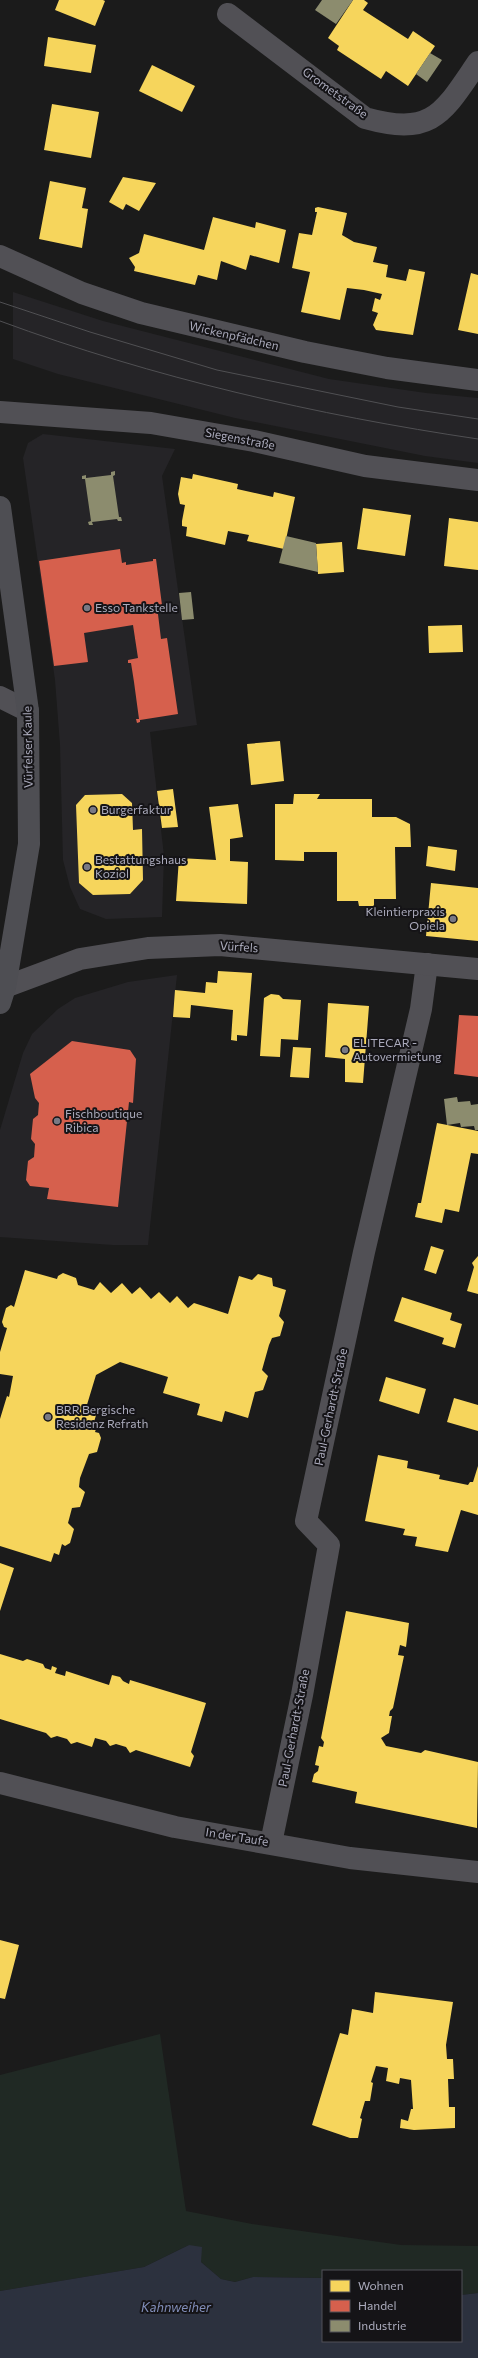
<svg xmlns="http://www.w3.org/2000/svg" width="478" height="2358" font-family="Commissioner,sans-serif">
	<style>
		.built { fill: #252427 }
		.green { fill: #202924 }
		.water { fill: #2c313e }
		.homes { fill: #f6d55c }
		.shops { fill: #d6604d }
		.industry { fill: #8c8c6e }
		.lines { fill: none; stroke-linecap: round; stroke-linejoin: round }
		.minor { stroke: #515055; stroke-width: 22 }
		.tertiary { stroke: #515055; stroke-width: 22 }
		.secondary { stroke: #4e4e53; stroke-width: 22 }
		.tram { stroke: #505053; stroke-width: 1 }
		.poi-dot { fill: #797984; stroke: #151417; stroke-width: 1.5 }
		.labels { text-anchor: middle; stroke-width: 4; stroke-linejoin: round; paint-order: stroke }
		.street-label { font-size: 12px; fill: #ababbc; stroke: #151417 }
		.poi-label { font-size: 12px; fill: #ababbc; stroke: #151417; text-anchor: start }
		.water-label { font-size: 13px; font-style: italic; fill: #818eb9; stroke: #151417 }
	</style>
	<rect width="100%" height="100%" fill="#1b1b1b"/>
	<path class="built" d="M 13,292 L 103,321 L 329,379 L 426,393 L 478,398 L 478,463 L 425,456 L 235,418 L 58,374 L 13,359 Z
		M 43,434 L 175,449 L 162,476 L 197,725 L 150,732 L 164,856 L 162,917 L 106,919 L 80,909 L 70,887 L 63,860 L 60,745 L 55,680 L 23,458 L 28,443 Z
		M 177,975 L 148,1245 L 113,1245 L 0,1237 L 0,1130 L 23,1053 L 32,1034 L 58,1009 L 75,998 L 128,982 Z"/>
	<path class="green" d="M 160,2034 L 186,2211 L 252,2224 L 401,2245 L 478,2246 L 478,2293 L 461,2295 L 461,2271 L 323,2271 L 323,2278 L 253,2277 L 235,2282 L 221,2279 L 201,2262 L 189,2245 L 144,2267 L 0,2291 L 0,2075 Z"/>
	<path class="water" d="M 189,2245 L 202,2247 L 201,2262 L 221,2279 L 235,2282 L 253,2277 L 323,2278 L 323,2341 L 461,2341 L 461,2295 L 478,2293 L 478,2358 L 0,2358 L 0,2291 L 144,2267 Z"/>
	<path class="homes" d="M 59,0 L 103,0 L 105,1 L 95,26 L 55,10 Z
		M 353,0 L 364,0 L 368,3 L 363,10 L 408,39 L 413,31 L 435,46 L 408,86 L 386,71 L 381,79 L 337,50 L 339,46 L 328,38 Z
		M 48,37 L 96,45 L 91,73 L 44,66 Z
		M 152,65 L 195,86 L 182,112 L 139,91 Z
		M 52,104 L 99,112 L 91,158 L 44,150 Z
		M 123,177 L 156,183 L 139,211 L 126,204 L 123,210 L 109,202 Z
		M 50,181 L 86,188 L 82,208 L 88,209 L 82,248 L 39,239 Z
		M 318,207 L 347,213 L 342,235 L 354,242 L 377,247 L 373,262 L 388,265 L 386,277 L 406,281 L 409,269 L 425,272 L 413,335 L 376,330 L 373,325 L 378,313 L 372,311 L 375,298 L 380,300 L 382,294 L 364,290 L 347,288 L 340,320 L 301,312 L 310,272 L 292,268 L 299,233 L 312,235 L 317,212 L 315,212 L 315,208 Z
		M 213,217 L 255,228 L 256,222 L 286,230 L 279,263 L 250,255 L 246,270 L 221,261 L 217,280 L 198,275 L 195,285 L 134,271 L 135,267 L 129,258 L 139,253 L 144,234 L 204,250 Z
		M 471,273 L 478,275 L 478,334 L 458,330 Z
		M 193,474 L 238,484 L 237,489 L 273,497 L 274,492 L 295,497 L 284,549 L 247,541 L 249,535 L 228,531 L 225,545 L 186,536 L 187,527 L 182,526 L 182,521 L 185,505 L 180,504 L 178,494 L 181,477 L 192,479 Z
		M 363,508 L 411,515 L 405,556 L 357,549 Z
		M 449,518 L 478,522 L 478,570 L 444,566 Z
		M 342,542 L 344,572 L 318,574 L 316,544 Z
		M 462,625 L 463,652 L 429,653 L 428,626 Z
		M 280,741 L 284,781 L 251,785 L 247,744 Z
		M 173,789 L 178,827 L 162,828 L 157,791 Z
		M 122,794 L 132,803 L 133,830 L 142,829 L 143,880 L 130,894 L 93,895 L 79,883 L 76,805 L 85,795 Z
		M 294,794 L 320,794 L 317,799 L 372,799 L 372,817 L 396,817 L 410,824 L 411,847 L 395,847 L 396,899 L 374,899 L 374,906 L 359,906 L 358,901 L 337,901 L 337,852 L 304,852 L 304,861 L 275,860 L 275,804 L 293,804 Z
		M 238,804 L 243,837 L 230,839 L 230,861 L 248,862 L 247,904 L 176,901 L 179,858 L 216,860 L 209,807 Z
		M 428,846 L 457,850 L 455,871 L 426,866 Z
		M 431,883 L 478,888 L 478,941 L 426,936 Z
		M 218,971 L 252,973 L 247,1036 L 237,1035 L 237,1041 L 231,1040 L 233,1010 L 191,1005 L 190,1018 L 173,1017 L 175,990 L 205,993 L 206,982 L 217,983 Z
		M 271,994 L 279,995 L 283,999 L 301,1000 L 298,1040 L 281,1039 L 280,1057 L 260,1056 L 264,998 Z
		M 328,1003 L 369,1006 L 363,1083 L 345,1082 L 345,1059 L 325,1057 Z
		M 293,1047 L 311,1048 L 309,1078 L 290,1077 Z
		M 437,1123 L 478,1131 L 478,1154 L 471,1153 L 459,1212 L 445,1209 L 442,1223 L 415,1217 L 418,1203 L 421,1203 Z
		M 431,1246 L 444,1250 L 436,1274 L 424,1270 Z
		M 478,1256 L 478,1294 L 467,1291 L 474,1267 L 472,1263 Z
		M 25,1270 L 57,1279 L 58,1276 L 63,1273 L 76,1278 L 78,1285 L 94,1290 L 100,1282 L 111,1293 L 122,1283 L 132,1294 L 140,1287 L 151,1299 L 159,1292 L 170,1303 L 177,1296 L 188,1308 L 194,1303 L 228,1314 L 239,1276 L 252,1280 L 258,1274 L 272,1278 L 273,1286 L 286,1290 L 279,1316 L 284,1322 L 280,1336 L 272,1338 L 269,1345 L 262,1370 L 268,1376 L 263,1390 L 255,1392 L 248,1418 L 225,1411 L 222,1422 L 197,1415 L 200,1404 L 163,1393 L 168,1377 L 120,1362 L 96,1375 L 86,1408 L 97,1412 L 94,1422 L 98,1423 L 95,1432 L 99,1433 L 101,1438 L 97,1452 L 89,1454 L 80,1478 L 79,1487 L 85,1492 L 80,1507 L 72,1508 L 68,1523 L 74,1529 L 70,1543 L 65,1546 L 62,1544 L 59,1555 L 54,1553 L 51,1562 L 0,1546 L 0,1419 L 7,1396 L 9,1397 L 13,1376 L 0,1374 L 0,1352 L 7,1328 L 4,1327 L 2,1322 L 6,1308 L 11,1305 L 14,1307 Z
		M 402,1297 L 452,1313 L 450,1320 L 462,1324 L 455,1348 L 442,1344 L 444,1338 L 394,1321 Z
		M 386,1377 L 426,1389 L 419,1414 L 379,1401 Z
		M 454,1398 L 478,1405 L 478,1431 L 447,1422 Z
		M 378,1455 L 408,1461 L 407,1468 L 440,1475 L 439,1479 L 468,1485 L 470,1482 L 473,1482 L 478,1466 L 478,1515 L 461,1510 L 448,1552 L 415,1546 L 417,1537 L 403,1535 L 405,1529 L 365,1521 Z
		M 0,1563 L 14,1568 L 0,1611 Z
		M 346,1611 L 409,1623 L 406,1647 L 400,1645 L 398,1655 L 404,1656 L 393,1708 L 390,1711 L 389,1716 L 392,1716 L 389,1733 L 381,1738 L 386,1746 L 421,1753 L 425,1750 L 478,1762 L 477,1828 L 355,1803 L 357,1792 L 312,1782 L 314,1774 L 318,1771 L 319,1766 L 315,1765 L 319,1746 L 323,1747 L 324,1742 L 321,1738 Z
		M 0,1654 L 23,1661 L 27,1659 L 43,1664 L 45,1668 L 51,1670 L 52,1666 L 57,1668 L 55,1673 L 65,1676 L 66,1671 L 109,1685 L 112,1675 L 120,1677 L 123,1681 L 129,1684 L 130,1680 L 206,1703 L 191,1752 L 194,1756 L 190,1767 L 136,1750 L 130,1753 L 126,1747 L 116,1744 L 110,1746 L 106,1741 L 95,1738 L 92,1747 L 77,1742 L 71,1744 L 67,1739 L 57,1736 L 51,1738 L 46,1733 L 0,1719 Z
		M 0,1940 L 19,1945 L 5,1999 L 0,1998 Z
		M 375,1992 L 453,2002 L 446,2045 L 447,2059 L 453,2059 L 454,2079 L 448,2079 L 449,2107 L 455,2107 L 455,2128 L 414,2130 L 400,2128 L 401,2119 L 408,2121 L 411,2109 L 413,2109 L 411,2080 L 400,2078 L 399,2084 L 386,2081 L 388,2068 L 376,2066 L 371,2082 L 373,2083 L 370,2101 L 365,2101 L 360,2118 L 362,2119 L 358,2138 L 350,2138 L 312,2125 L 340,2033 L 348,2035 L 352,2009 L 373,2013 Z"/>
	<path class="shops" d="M 120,549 L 122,563 L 126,562 L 126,565 L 153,561 L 153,559 L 156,559 L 162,605 L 157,606 L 161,639 L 167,638 L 178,714 L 140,720 L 140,722 L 137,723 L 136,719 L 139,719 L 134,682 L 131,663 L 128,663 L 128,660 L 138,658 L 133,625 L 84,633 L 88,662 L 54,666 L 39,561 Z
		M 459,1015 L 478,1016 L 478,1077 L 454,1074 Z
		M 72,1041 L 130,1050 L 136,1059 L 133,1103 L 129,1102 L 118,1207 L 47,1199 L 49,1188 L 30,1186 L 26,1180 L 28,1161 L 34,1157 L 35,1144 L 31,1139 L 33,1119 L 38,1115 L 39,1103 L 35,1098 L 30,1074 Z"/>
	<path class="industry" d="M 322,0 L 353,0 L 336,24 L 315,10 Z
		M 430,53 L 442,60 L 427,82 L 416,74 Z
		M 115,471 L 115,475 L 113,476 L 119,517 L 121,517 L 122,521 L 118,521 L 117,519 L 92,522 L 93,525 L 89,525 L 88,522 L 91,521 L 85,479 L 82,479 L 82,476 L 86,475 L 86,478 L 111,475 L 111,472 Z
		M 286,536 L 316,543 L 318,572 L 279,563 Z
		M 191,592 L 194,619 L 182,620 L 179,593 Z
		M 457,1097 L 458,1102 L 470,1101 L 471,1105 L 478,1104 L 478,1130 L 475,1130 L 474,1126 L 461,1127 L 460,1123 L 447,1125 L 444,1099 Z"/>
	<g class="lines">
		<path class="minor" d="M 228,14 L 365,118 C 433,137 443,113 478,62
			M 0,256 L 82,293 L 141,313 L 305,352 L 387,368 L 478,380
			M 0,412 L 151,423 L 254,441 L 365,466 L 478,480
			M 0,697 L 28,711
			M 0,1783 L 175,1827 L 350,1858 L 478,1872
			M 271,1843 L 302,1695 L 329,1545 L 306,1521 L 364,1252 L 421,1009 L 427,964"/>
		<path class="tertiary" d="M 5,987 L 80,959 L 148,948 L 220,945 L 478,969"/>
		<path class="secondary" d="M 0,507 L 28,711 L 29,844 L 5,987 L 0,1003"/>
		<path class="tram" d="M 0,302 L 90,332 L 217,370 L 398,407 L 478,419
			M 0,321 C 154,378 316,415 478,439"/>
	</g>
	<g class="poi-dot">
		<circle cx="87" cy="608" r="4"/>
		<circle cx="93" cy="810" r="4"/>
		<circle cx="87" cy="867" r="4"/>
		<circle cx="453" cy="919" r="4"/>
		<circle cx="345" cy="1050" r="4"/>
		<circle cx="57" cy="1121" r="4"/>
		<circle cx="48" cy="1417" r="4"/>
	</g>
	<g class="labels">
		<g class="street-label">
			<text transform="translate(335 93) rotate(36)" y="4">Grometstraße</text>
			<text transform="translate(234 336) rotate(13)" y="4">Wickenpfädchen</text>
			<text transform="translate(240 439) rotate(11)" y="4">Siegenstraße</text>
			<text transform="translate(28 747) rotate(-91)" y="4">Vürfelser Kaule</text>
			<text transform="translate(239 947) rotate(4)" y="4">Vürfels</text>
			<text transform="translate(331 1407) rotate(-78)" y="4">Paul-Gerhardt-Straße</text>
			<text transform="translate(294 1728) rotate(-79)" y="4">Paul-Gerhardt-Straße</text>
			<text transform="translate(237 1837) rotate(9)" y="4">In der Taufe</text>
		</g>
		<g class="poi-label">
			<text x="95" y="612">Esso Tankstelle</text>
			<text x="101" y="814">Burgerfaktur</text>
			<text x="95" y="864">Bestattungshaus<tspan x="95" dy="14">Koziol</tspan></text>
			<text x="445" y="916" text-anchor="end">Kleintierpraxis<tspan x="445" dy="14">Opiela</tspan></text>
			<text x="353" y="1047">ELITECAR -<tspan x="353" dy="14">Autovermietung</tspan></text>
			<text x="65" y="1118">Fischboutique<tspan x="65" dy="14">Ribica</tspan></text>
			<text x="56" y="1414">BRR Bergische<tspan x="56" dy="14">Residenz Refrath</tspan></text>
		</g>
		<g class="water-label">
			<text x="176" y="2312">Kahnweiher</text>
		</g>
	</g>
	<rect x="322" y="2270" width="140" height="72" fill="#151417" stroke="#515059"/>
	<rect x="330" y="2280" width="20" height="12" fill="#f6d55c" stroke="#515059"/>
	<text x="358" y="2290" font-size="12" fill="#ababbc">Wohnen</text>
	<rect x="330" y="2300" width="20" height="12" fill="#d6604d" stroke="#515059"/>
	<text x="358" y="2310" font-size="12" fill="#ababbc">Handel</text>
	<rect x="330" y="2320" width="20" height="12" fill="#8c8c6e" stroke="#515059"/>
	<text x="358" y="2330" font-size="12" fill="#ababbc">Industrie</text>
</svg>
